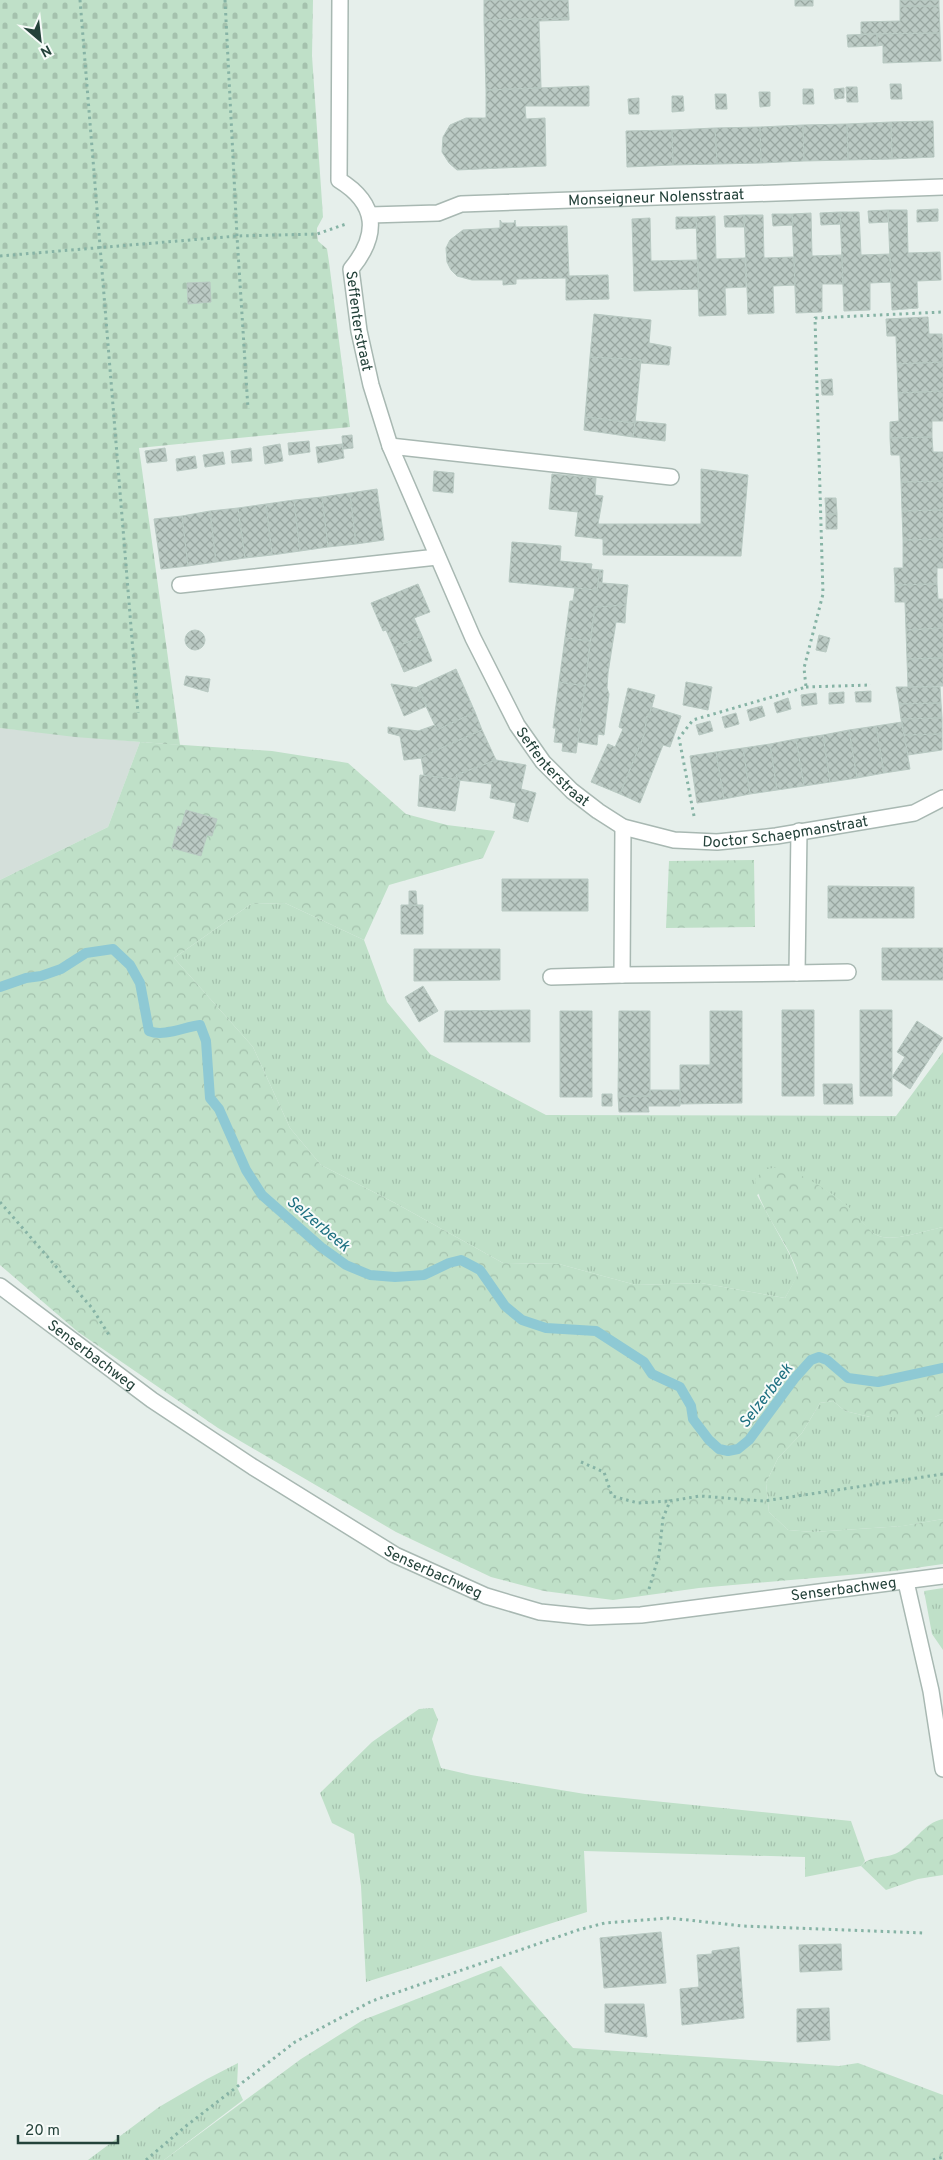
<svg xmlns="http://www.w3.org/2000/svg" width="943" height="2160" font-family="Overpass,sans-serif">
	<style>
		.built { fill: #d4dfda }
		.grass { fill: url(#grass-tufts) }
		.forest { fill: url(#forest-crowns) }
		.cemetery { fill: url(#cemetery-stones) }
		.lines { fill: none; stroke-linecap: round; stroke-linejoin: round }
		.stream { stroke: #8ec9d4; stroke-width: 10 }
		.building { fill: url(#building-cross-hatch); stroke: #b8c9c2 }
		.minor-casing { stroke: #a8b8b2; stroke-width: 18 }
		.path { stroke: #86b3a5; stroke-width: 3; stroke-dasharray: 2.5 4; stroke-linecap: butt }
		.minor { stroke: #fff; stroke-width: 15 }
		.labels { text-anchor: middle; stroke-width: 4; stroke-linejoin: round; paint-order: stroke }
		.street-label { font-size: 15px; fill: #24423a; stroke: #f7fbf9 }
		.water-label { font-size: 16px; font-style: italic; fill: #1c6f80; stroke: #f7fbf9 }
	</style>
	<defs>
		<pattern id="grass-tufts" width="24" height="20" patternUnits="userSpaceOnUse" patternTransform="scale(1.25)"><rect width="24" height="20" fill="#bfe0c8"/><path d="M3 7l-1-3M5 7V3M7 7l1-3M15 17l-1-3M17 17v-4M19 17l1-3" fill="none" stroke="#a4c1ad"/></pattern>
		<pattern id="forest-crowns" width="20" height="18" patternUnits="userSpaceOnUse" patternTransform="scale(1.25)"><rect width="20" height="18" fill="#bfe0c8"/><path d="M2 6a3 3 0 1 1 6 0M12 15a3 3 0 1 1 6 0" fill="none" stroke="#a4c1ad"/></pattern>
		<pattern id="cemetery-stones" width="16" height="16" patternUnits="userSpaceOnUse" patternTransform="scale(1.25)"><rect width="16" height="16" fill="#bfe0c8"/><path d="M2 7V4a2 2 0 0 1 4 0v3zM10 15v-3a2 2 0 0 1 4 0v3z" fill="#a4c1ad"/></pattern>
		<pattern id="building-cross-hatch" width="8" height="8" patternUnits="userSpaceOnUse" patternTransform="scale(1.25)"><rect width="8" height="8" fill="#bbcac4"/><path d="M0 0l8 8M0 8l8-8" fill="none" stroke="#98a6a0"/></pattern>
	</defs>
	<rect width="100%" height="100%" fill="#e6efeb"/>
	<path class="built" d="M 0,728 L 140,742 L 108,827 L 0,880 Z"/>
	<path class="grass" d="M 285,903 L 364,940 L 387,1002 L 430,1054 L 546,1115 L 896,1116 L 943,1052 L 943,1227 C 927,1230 894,1242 879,1236 C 867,1232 863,1221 854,1213 C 836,1194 813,1182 790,1172 L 757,1195 L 790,1255 L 798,1275 L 785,1298 L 701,1283 L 636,1285 L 559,1264 L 503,1263 L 395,1203 L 321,1165 L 290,1128 L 253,1047 L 174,958 L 251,904 Z
		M 833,1401 L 845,1411 L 870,1417 L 935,1417 L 943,1413 L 943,1519 L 903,1526 L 813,1532 L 788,1530 L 769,1512 L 766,1483 L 778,1458 L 802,1433 L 820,1403 Z
		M 943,1588 L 943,1650 L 932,1634 L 924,1591 Z
		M 433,1708 L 438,1720 L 432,1739 L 441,1768 L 471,1775 L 585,1794 L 851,1821 L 865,1861 L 861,1866 L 805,1877 L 805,1857 L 584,1851 L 587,1912 L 366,1982 L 361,1886 L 354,1834 L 332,1823 L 320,1793 L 372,1742 L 419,1709 Z
		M 238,2063 L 237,2087 L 243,2100 L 164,2160 L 88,2160 L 159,2107 L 207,2079 Z"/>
	<path class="forest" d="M 140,742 L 272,751 L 348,763 L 406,814 L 447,825 L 495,831 L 483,858 L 389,885 L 364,940 L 285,903 L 251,904 L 174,958 L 253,1047 L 290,1128 L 321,1165 L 395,1203 L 503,1263 L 559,1264 L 636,1285 L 701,1283 L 785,1298 L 798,1274 C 788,1240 761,1215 755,1180 C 757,1177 760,1173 763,1171 C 784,1157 839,1197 854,1212 C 863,1221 867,1231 879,1236 C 894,1242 927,1230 943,1227 L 943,1413 L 935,1417 L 870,1417 L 845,1411 L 833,1401 L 820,1403 L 802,1433 L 778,1458 L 766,1483 L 769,1512 L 788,1530 L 813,1532 L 902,1526 L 943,1519 L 943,1564 L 894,1571 L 699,1588 L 613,1600 L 544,1591 L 491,1577 L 396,1532 L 218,1428 L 78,1332 L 0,1265 L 0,880 L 108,827 Z
		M 754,860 L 755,927 L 666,928 L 669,861 Z
		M 943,1819 L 943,1875 L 918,1879 L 886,1890 L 861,1866 C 870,1855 885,1859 897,1853 C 914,1844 923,1823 943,1819 Z
		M 501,1966 L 573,2048 L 839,2066 L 858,2063 L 943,2095 L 943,2160 L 164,2160 L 301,2059 L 363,2020 Z"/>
	<path class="cemetery" d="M 0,0 L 313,0 L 312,56 L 323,217 L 317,228 L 317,234 L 318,241 L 327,249 L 329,262 L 350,427 L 139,448 L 180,745 L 75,737 L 0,728 Z"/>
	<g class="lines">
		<path class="stream" d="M 0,987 L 26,978 L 41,976 L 61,969 L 86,953 L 113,949 L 130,965 L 140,983 L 149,1031 C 164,1037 184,1027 200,1025 L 206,1041 L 210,1098 L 219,1109 L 246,1170 L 262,1195 L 321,1247 L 346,1265 L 370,1275 L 395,1277 L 424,1275 L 449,1263 L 461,1260 L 480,1270 L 505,1306 L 522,1320 L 546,1328 L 596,1331 L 644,1362 L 652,1374 L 680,1387 L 691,1406 L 693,1419 L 709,1440 L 719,1449 L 728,1451 L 738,1449 L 749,1440 L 794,1379 L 811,1360 L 819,1357 L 827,1360 L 848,1378 L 878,1382 L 943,1368"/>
	</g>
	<path class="building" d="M 484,0 L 568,0 L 569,18 L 484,20 Z
		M 795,0 L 813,0 L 813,6 L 795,6 Z
		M 900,0 L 939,0 L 939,6 L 900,6 Z
		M 900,6 L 939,6 L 940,33 L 861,34 L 861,22 L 900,21 Z
		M 569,18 L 569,20 L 539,21 L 541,88 L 486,90 L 484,20 Z
		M 940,33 L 941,61 L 883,63 L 883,45 L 877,46 L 877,34 Z
		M 877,34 L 877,46 L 848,47 L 847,35 Z
		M 890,84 L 901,84 L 902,99 L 891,99 Z
		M 589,86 L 589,106 L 525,106 L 526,119 L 545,118 L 546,166 L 457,170 L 449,163 L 442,152 L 443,137 L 450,125 L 466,118 L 486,118 L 486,90 Z
		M 846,87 L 857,87 L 858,102 L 847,102 Z
		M 844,88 L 844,98 L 835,99 L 834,89 Z
		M 803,89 L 813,89 L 814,104 L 803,104 Z
		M 759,92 L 770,92 L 770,106 L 760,107 Z
		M 715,94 L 726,94 L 727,109 L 716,109 Z
		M 672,96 L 683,96 L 684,111 L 672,112 Z
		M 639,98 L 639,114 L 629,114 L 628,99 Z
		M 933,121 L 934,157 L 892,159 L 891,122 Z
		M 891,122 L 892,159 L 848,160 L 847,124 Z
		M 847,124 L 848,160 L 804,161 L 803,125 Z
		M 803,125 L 804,161 L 761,163 L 760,127 Z
		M 760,127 L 761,163 L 717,164 L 715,128 Z
		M 715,128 L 717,164 L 673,165 L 672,130 Z
		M 672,130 L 673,165 L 627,167 L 626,131 Z
		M 938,209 L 938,221 L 917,222 L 917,210 Z
		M 888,210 L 907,210 L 908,253 L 940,252 L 941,280 L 917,281 L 918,308 L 892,310 Z
		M 888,210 L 888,222 L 869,223 L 868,211 Z
		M 840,212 L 859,212 L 861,255 L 890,254 L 891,282 L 870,283 L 870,310 L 844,311 Z
		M 840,212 L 841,224 L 821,225 L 820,213 Z
		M 811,213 L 812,256 L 842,255 L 843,284 L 822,284 L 822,312 L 796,313 L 792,214 Z
		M 772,214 L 792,214 L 793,225 L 773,226 Z
		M 744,215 L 763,215 L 764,258 L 794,257 L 795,285 L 773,286 L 774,313 L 748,314 Z
		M 744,215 L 744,227 L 725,227 L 724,216 Z
		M 715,216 L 716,259 L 745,258 L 746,287 L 725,288 L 726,315 L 699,316 L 696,217 Z
		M 676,217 L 696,217 L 697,228 L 676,229 Z
		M 650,218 L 651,261 L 698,260 L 699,289 L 634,291 L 632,219 Z
		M 500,220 L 502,223 L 514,223 L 515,220 L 516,227 L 567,226 L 569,276 L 608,275 L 609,299 L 566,300 L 566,278 L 516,279 L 516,284 L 503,285 L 503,280 L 472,280 L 457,276 L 451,270 L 447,262 L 446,248 L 450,240 L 463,230 L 500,228 Z
		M 210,282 L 211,302 L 188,304 L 187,283 Z
		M 594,314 L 651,320 L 649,343 L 671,347 L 669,365 L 641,363 L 641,360 L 590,357 Z
		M 928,317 L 929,334 L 942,334 L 943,362 L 897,364 L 896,336 L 887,336 L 886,319 Z
		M 590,357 L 641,360 L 635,423 L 585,417 Z
		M 943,362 L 943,391 L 898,393 L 897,364 Z
		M 832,379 L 833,395 L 822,395 L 821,380 Z
		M 943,391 L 943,421 L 932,421 L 932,437 L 890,438 L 890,422 L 899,421 L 898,393 Z
		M 585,417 L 635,423 L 633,437 L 584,430 Z
		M 635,421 L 666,424 L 665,441 L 633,437 Z
		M 352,435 L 353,448 L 343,449 L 342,436 Z
		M 932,437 L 933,452 L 943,452 L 943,481 L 901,482 L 900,455 L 891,455 L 890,438 Z
		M 309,441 L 310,452 L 289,455 L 288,443 Z
		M 280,444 L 283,461 L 265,464 L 263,447 Z
		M 342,444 L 344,458 L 318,463 L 316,447 Z
		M 165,448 L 167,461 L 147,463 L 145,451 Z
		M 251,448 L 252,461 L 232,463 L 231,451 Z
		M 223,452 L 225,464 L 205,467 L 203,455 Z
		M 195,456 L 197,468 L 177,471 L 176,459 Z
		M 701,469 L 748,475 L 741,556 L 603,555 L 603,539 L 575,536 L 578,512 L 549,509 L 552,474 L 596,478 L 595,495 L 603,496 L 598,524 L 701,524 Z
		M 434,471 L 454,473 L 453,493 L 433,491 Z
		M 943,481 L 943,510 L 902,511 L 901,482 Z
		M 377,489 L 384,540 L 356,544 L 350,493 Z
		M 350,493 L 356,544 L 328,547 L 322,497 Z
		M 322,497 L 328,547 L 300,551 L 294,500 Z
		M 825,498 L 836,498 L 837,514 L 826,514 Z
		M 294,500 L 300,551 L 272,555 L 266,504 Z
		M 266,504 L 272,555 L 245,558 L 238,508 Z
		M 238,508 L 245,558 L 216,562 L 210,511 Z
		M 943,510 L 943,539 L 903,540 L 902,511 Z
		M 210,511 L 216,562 L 188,566 L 182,516 Z
		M 826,514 L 837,514 L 837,529 L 826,529 Z
		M 182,516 L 188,566 L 161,569 L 154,519 Z
		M 943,539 L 943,568 L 937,568 L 937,584 L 895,585 L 894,568 L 903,568 L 903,540 Z
		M 512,542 L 561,546 L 560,561 L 592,564 L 591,569 L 600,570 L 597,590 L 509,582 Z
		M 600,570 L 603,570 L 602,583 L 628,585 L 626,605 L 595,607 L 590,641 L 565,638 L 570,601 L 573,601 L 575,588 L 597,590 Z
		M 418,584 L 430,612 L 414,618 L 422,636 L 394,648 L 386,630 L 383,631 L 371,603 Z
		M 937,584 L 938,599 L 943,599 L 943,628 L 906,630 L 905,602 L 895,602 L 895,585 Z
		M 626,605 L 625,623 L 616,622 L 608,673 L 607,688 L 609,694 L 604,735 L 598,734 L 597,745 L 578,742 L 595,607 Z
		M 943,628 L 943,658 L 907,659 L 906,630 Z
		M185 640a10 10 0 1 1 20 0a10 10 0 1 1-20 0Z
		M 819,635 L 830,638 L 826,652 L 816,650 Z
		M 422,636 L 432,661 L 404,672 L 394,648 Z
		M 565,638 L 590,641 L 585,686 L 559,682 Z
		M 943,658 L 943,686 L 908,687 L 907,659 Z
		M 456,669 L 475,712 L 437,730 L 417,687 Z
		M 186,676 L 210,679 L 208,692 L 184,685 Z
		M 559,682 L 585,686 L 576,753 L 562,751 L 563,743 L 554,742 L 556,728 L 553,728 Z
		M 686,682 L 712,687 L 708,710 L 683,705 Z
		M 391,684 L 419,688 L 427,706 L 404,716 Z
		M 896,687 L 940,687 L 941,703 L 899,704 Z
		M 628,688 L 655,695 L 649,717 L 647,716 L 644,735 L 620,794 L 591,782 L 608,744 L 615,747 L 623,729 L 619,727 Z
		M 871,691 L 871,702 L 856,702 L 855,692 Z
		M 844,692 L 844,703 L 829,704 L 829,693 Z
		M 816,693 L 817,704 L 802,706 L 801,695 Z
		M 788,698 L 791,709 L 777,713 L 774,703 Z
		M 941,703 L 942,718 L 901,719 L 899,704 Z
		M 762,706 L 765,716 L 750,721 L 747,710 Z
		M 651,707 L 681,716 L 670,747 L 663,745 L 640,803 L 620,794 L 644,735 L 647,716 L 649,717 Z
		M 475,712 L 482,730 L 421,757 L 422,758 L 404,760 L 400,736 L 388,733 L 388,727 L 418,731 L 435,725 L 437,730 Z
		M 736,713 L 739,724 L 725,728 L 722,717 Z
		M 942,718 L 942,734 L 904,735 L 901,719 Z
		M 710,721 L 713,731 L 699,735 L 696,725 Z
		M 902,722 L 910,769 L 884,773 L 876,726 Z
		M 876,726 L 884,773 L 857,778 L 849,730 Z
		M 482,730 L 496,760 L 456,775 L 458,780 L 424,775 L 421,757 Z
		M 849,730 L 857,778 L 830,782 L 823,735 Z
		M 942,734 L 942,750 L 908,755 L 904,735 Z
		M 823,735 L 830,782 L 804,786 L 796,739 Z
		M 796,739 L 804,786 L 777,790 L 770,744 Z
		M 770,744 L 777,790 L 750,794 L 743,748 Z
		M 743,748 L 750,794 L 724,799 L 716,752 Z
		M 716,752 L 724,799 L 697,803 L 690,756 Z
		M 496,760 L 526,765 L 521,789 L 536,793 L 528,822 L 513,818 L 516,803 L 490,798 L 492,784 L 458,780 L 456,775 Z
		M 420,775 L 460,780 L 455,811 L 418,806 Z
		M 186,810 L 217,819 L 212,836 L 207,835 L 201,856 L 172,848 L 178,826 L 181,827 Z
		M 502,879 L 588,879 L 588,911 L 502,911 Z
		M 828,886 L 914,887 L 914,918 L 828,918 Z
		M 409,891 L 416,891 L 417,905 L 409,906 Z
		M 401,905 L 423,905 L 423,934 L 401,934 Z
		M 882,948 L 943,948 L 943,980 L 882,980 Z
		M 414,949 L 500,949 L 500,980 L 414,981 Z
		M 423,986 L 438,1011 L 419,1022 L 405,997 Z
		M 530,1010 L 530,1042 L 444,1042 L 445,1011 Z
		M 782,1010 L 814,1010 L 814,1096 L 782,1096 Z
		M 860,1010 L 892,1010 L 892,1096 L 860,1096 Z
		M 560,1011 L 592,1011 L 592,1097 L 560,1097 Z
		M 619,1011 L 650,1011 L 650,1096 L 618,1096 Z
		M 710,1011 L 742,1011 L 742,1103 L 680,1104 L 680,1065 L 710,1065 Z
		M 917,1021 L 943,1038 L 910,1089 L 892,1077 L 905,1057 L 897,1052 Z
		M 823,1084 L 852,1084 L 853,1104 L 824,1104 Z
		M 650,1090 L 680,1090 L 680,1106 L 648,1106 L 649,1112 L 619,1112 L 618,1096 L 650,1096 Z
		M 602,1094 L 612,1094 L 612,1106 L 602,1106 Z
		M 661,1932 L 666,1983 L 604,1988 L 600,1938 Z
		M 841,1944 L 842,1970 L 800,1972 L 799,1945 Z
		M 739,1947 L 744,2018 L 682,2025 L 680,1989 L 699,1987 L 697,1955 L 712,1954 L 712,1951 Z
		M 605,2004 L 644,2004 L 647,2037 L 605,2032 Z
		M 829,2008 L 830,2040 L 797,2042 L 797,2009 Z"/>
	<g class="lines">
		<defs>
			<g id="minor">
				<path id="s1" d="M 340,0 L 339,180 C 378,204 379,235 351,269 L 359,331 L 371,385 L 390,446 L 473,638 L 517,725 L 543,762 L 572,791 L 598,811 L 623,827 L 674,840 L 717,842 L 776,836 L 914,813 L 943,798"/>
				<path id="s2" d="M 370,215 L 438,213 L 461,204 L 943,187"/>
				<path d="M 390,446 L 671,477"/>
				<path d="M 180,585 L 437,557"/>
				<path d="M 623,827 L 622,975 L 797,973 L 799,831"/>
				<path d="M 797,973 L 848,972"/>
				<path d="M 551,977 L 622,975"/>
				<path id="s3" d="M 0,1286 L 152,1400 L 253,1467 L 395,1555 L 486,1596 L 540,1612 L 589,1617 L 641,1615 L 943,1576"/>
				<path d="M 906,1582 L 931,1691 L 943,1769"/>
			</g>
		</defs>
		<use href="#minor" class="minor-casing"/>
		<path class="path" d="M 80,0 L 138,713
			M 225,0 L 237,236 L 248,409
			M 0,256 L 237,236 L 317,234 L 346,224
			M 806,687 L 871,685
			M 694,816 L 679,738 L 693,720 L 806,687 L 804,668 L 823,594 L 815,318 L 943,312
			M 0,1202 L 92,1308 L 109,1335
			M 581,1462 L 604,1472 L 612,1496 L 638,1503 L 670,1501
			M 649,1589 L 659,1555 L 663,1518 L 670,1501 L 700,1496 L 764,1501 L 943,1474
			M 146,2160 L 186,2126 L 295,2042 L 372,2001 L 578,1930 L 605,1923 L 669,1918 L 743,1926 L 923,1933
			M 933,2160 L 943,2157"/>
		<use href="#minor" class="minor"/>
	</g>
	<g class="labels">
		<g class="street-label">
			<text dy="5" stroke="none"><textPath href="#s2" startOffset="288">Monseigneur Nolensstraat</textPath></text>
			<text dy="5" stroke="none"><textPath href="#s1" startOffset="339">Seffenterstraat</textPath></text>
			<text dy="5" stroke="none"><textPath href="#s1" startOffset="830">Seffenterstraat</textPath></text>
			<text dy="5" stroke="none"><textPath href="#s1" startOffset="1088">Doctor Schaepmanstraat</textPath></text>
			<text dy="5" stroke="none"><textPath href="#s3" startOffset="115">Senserbachweg</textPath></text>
			<text dy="5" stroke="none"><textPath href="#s3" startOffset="520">Senserbachweg</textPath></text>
			<text dy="5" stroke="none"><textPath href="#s3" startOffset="940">Senserbachweg</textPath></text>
		</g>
		<g class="water-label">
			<text transform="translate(319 1223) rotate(40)" y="6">Selzerbeek</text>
			<text transform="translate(765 1395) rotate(-52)" y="6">Selzerbeek</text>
		</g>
	</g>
	<g transform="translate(40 40) rotate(152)" stroke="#f7fbf9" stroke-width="4" paint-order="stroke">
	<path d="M0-4L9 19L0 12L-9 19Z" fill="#24423a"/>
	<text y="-8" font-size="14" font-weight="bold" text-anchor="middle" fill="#24423a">N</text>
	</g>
	<path d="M18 2135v8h100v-8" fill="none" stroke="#24423a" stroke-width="2.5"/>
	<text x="25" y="2135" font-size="15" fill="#24423a" stroke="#f7fbf9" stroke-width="4" paint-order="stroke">20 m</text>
</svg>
